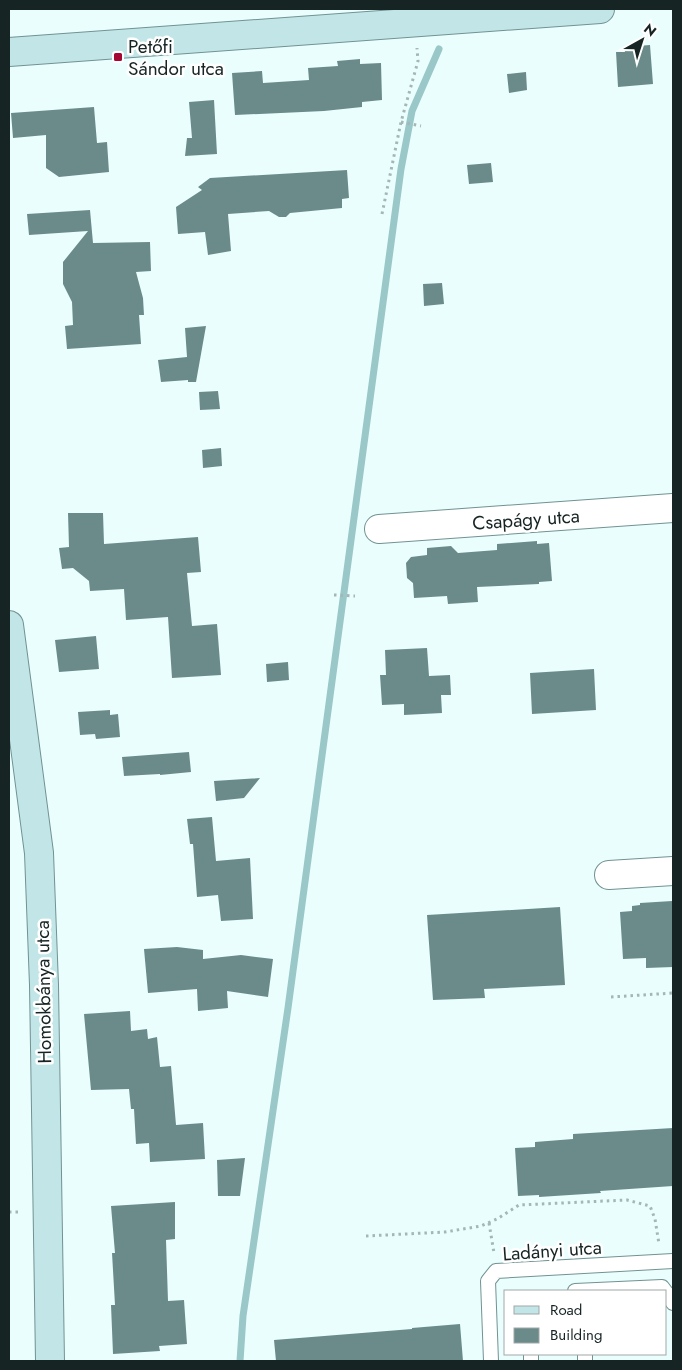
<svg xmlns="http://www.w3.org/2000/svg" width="682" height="1370" font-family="Jost,sans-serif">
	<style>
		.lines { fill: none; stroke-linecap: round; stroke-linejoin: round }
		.stream { stroke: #9ac7c8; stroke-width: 7 }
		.building { fill: #6b8b8b }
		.lane-casing { stroke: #729292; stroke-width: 16 }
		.street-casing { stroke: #729292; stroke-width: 30 }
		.secondary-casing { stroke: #729292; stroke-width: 30 }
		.path { stroke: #a4b6b6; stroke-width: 3; stroke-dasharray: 2.5 4; stroke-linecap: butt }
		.lane { stroke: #fff; stroke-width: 14 }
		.street { stroke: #fff; stroke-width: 28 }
		.secondary { stroke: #c2e6e7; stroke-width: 28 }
		.poi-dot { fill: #a40832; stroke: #fff; stroke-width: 2 }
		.labels { text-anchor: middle; stroke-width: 5; stroke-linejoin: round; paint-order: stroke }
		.poi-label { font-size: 19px; fill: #172424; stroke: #fff; text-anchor: start }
		.street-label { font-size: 19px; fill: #172424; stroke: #fff }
	</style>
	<rect width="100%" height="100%" fill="#eafefe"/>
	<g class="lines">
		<path class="stream" d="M 240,1361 L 243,1316 L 288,1008 L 401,169 L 412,111 L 439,49"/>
	</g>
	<path class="building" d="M 650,45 L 653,84 L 618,87 L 616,52 L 625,52 L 624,47 Z
		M 360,59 L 360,64 L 381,63 L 382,100 L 362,102 L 362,107 L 324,111 L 235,115 L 232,73 L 262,71 L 263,83 L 309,80 L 308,68 L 338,66 L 337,61 Z
		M 526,72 L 527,90 L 509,93 L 507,74 Z
		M 214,100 L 217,154 L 185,156 L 187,138 L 192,138 L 189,102 Z
		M 94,107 L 97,143 L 107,142 L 109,172 L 59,177 L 46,168 L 46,135 L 13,138 L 11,113 Z
		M 491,163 L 493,182 L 469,184 L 467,165 Z
		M 347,170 L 349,198 L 342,199 L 342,208 L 290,213 L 286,217 L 279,217 L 269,211 L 228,214 L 231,251 L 208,255 L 205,232 L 178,234 L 176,207 L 202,190 L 198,187 L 210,178 Z
		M 90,210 L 93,243 L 150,242 L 151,271 L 136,272 L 143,298 L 144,315 L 139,315 L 141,344 L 67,349 L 65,326 L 73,325 L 72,302 L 63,284 L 63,262 L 88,231 L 29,235 L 27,214 Z
		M 442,283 L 444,304 L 424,306 L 423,284 Z
		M 206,326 L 196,382 L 188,382 L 188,380 L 161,382 L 158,360 L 187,357 L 185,328 Z
		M 218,391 L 220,409 L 200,410 L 199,392 Z
		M 221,448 L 222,466 L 203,468 L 202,450 Z
		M 68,513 L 103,513 L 104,544 L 198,537 L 201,572 L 187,573 L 192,626 L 217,624 L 221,675 L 172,678 L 168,617 L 126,620 L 124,589 L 90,591 L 89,581 L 73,568 L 62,569 L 59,548 L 69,547 Z
		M 537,541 L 537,544 L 549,543 L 552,581 L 539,582 L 539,584 L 477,587 L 478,602 L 448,604 L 447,596 L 414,598 L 413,583 L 407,578 L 406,563 L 411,557 L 427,555 L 427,548 L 451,546 L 458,553 L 497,550 L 497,544 Z
		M 96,636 L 99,669 L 59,672 L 55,640 Z
		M 427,648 L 429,676 L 450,675 L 451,695 L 441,695 L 442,713 L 404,715 L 404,704 L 382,705 L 380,675 L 386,675 L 385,650 Z
		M 288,662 L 289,680 L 267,682 L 266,664 Z
		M 594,669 L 596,710 L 532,714 L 530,673 Z
		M 110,710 L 110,715 L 118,714 L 120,737 L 96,739 L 95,734 L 80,735 L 78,712 Z
		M 189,752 L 191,772 L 160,775 L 160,774 L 124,776 L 122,757 Z
		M 260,778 L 244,798 L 216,801 L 214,781 Z
		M 212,817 L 216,861 L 250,858 L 253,919 L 221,921 L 218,895 L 197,897 L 193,844 L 190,844 L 187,819 Z
		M 672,901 L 673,967 L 646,968 L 646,958 L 623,959 L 620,912 L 632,911 L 632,906 L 640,905 L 640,903 Z
		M 560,907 L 565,985 L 484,989 L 485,998 L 433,1000 L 427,915 Z
		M 177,947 L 203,950 L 203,959 L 241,955 L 273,959 L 268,997 L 227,991 L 228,1008 L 198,1011 L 197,989 L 148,993 L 144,949 Z
		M 130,1011 L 131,1031 L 147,1029 L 148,1039 L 157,1037 L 160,1067 L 171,1066 L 176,1125 L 203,1123 L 205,1159 L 150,1162 L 149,1143 L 136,1144 L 134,1109 L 131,1109 L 129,1089 L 91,1090 L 84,1014 Z
		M 673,1128 L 673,1186 L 600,1191 L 601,1193 L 539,1197 L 539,1195 L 518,1196 L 515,1148 L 535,1147 L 535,1142 L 573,1139 L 573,1134 Z
		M 245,1158 L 240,1196 L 218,1196 L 217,1160 Z
		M 175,1202 L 175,1239 L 166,1240 L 168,1301 L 184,1300 L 187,1344 L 159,1346 L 160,1351 L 113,1354 L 111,1305 L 115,1305 L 112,1253 L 115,1253 L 111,1206 Z
		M 460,1324 L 463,1361 L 276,1361 L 274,1340 L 412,1329 L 412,1328 Z"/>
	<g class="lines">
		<defs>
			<path id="lane" d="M 575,1291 L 662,1287 L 665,1291
				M 666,1292 L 673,1303
				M 531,1354 L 531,1361
				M 585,1354 L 585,1361
				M 491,1361 L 488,1281 L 496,1271 L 673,1261"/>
			<path id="street" d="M 379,529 L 673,508
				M 609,875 L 673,871"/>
			<path id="secondary" d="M 9,52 L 600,9
				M 9,625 L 39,853 L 44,985 L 50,1361"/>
		</defs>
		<use href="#lane" class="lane-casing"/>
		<use href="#street" class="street-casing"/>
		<use href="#secondary" class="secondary-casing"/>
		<path class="path" d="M 401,122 L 421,126
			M 382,214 L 401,122 L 418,61 L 417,48
			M 334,595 L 355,596
			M 611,997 L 673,993
			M 9,1212 L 22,1212
			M 489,1223 L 494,1253
			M 366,1236 L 445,1232 L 481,1226 L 497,1219 L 519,1205 L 627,1200 L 650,1206 L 655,1219 L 659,1244"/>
		<use href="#lane" class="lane"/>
		<use href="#street" class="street"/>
		<use href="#secondary" class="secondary"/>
	</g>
	<rect class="poi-dot" x="113" y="52" width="10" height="10" rx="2.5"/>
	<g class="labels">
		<g class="poi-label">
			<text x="128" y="53">Petőfi<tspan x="128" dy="22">Sándor utca</tspan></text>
		</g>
		<g class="street-label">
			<text transform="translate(526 519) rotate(-4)" y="7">Csapágy utca</text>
			<text transform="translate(43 992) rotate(-91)" y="7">Homokbánya utca</text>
			<text transform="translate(552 1250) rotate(-4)" y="7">Ladányi utca</text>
		</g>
	</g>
	<rect width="682" height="1370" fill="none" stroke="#172424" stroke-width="20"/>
	<rect x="504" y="1290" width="162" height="65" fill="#ffffff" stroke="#a2a7a7"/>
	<rect x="514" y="1306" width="25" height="8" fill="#c2e6e7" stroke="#a2a7a7"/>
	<text x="550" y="1315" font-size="15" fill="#172424">Road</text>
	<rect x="514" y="1328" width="25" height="15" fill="#6b8b8b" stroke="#a2a7a7"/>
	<text x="550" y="1340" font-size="15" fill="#172424">Building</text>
	<g transform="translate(642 40) rotate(39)" stroke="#ffffff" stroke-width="4" paint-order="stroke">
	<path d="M0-4L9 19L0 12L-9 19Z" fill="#172424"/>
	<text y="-8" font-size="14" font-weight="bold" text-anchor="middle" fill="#172424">N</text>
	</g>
</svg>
